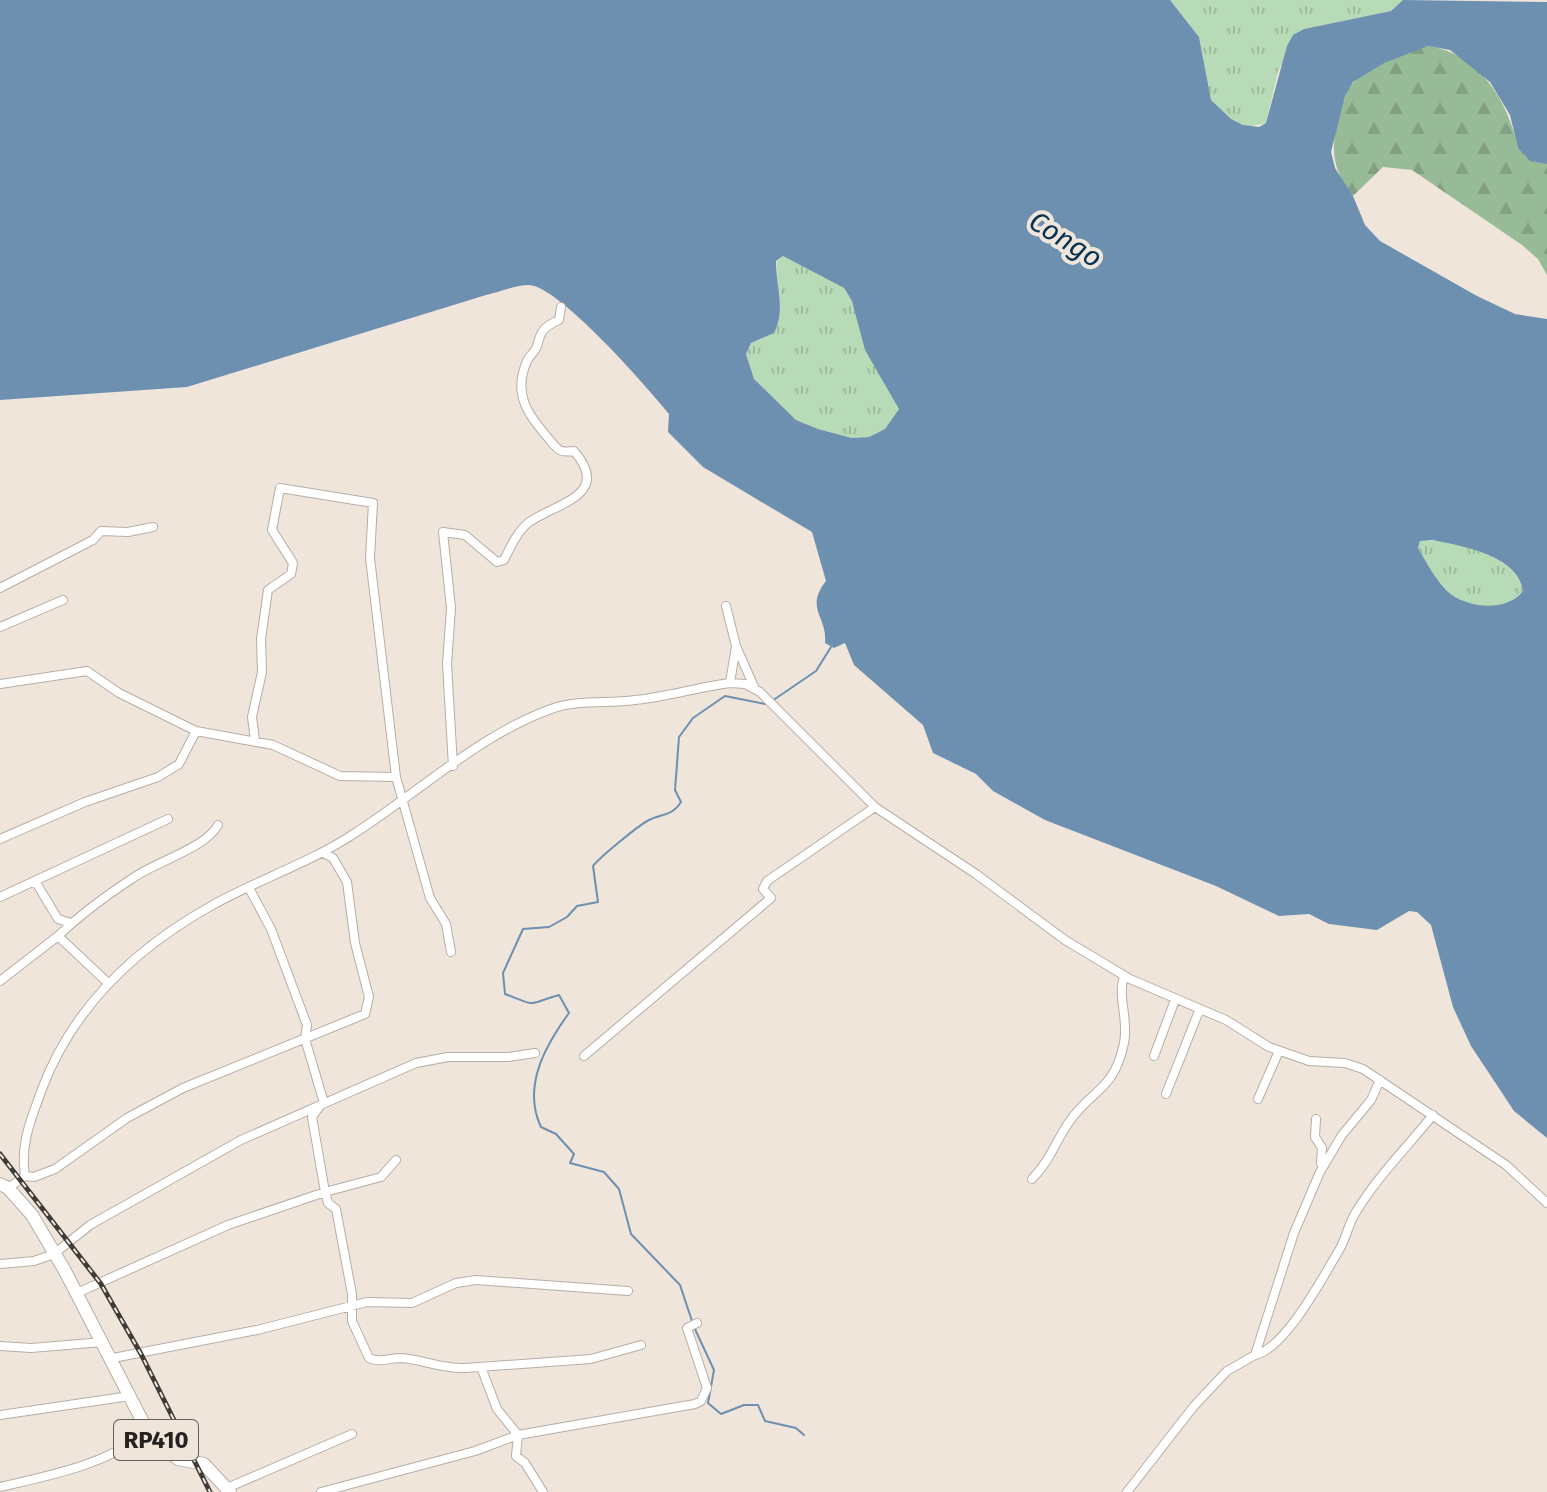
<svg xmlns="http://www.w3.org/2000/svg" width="1547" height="1492" font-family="'Fira Sans',sans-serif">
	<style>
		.grass { fill: url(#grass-tufts) }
		.forest { fill: url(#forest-firs) }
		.water { fill: #6d90b1; fill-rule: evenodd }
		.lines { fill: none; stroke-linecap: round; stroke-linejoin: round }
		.stream { stroke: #6d90b1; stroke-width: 2 }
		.minor-casing { stroke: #b8ada4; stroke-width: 10 }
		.primary-casing { stroke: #b8ada4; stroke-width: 14 }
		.minor { stroke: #fff; stroke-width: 8 }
		.primary { stroke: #fff; stroke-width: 12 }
		.rail-casing { stroke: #3f3b37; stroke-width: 5 }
		.rail { stroke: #efe5db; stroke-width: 2; stroke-dasharray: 6; stroke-linecap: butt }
		.labels { text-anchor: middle; stroke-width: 8; stroke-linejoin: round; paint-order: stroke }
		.shield { fill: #efe5db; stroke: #625c57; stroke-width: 2 }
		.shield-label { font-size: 24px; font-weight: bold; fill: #26221f }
		.water-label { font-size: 28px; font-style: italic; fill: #063253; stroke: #efe5db }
	</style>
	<defs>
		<pattern id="grass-tufts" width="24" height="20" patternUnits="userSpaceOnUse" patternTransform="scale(2)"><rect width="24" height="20" fill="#b7dab7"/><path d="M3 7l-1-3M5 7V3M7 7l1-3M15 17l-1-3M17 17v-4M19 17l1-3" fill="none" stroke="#9dbb9d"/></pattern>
		<pattern id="forest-firs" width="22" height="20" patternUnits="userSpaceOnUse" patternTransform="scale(2)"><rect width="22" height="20" fill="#98bb97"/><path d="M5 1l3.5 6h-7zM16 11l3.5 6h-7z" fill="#83a082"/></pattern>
	</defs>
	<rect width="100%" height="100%" fill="#efe5db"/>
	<path class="grass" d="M 1170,0 L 1403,0 L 1391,11 L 1304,29 L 1278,71 L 1266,123 L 1248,127 L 1231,120 L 1211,100 L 1199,37 Z
		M 783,256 L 844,288 L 852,301 L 899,409 L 885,429 L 869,437 L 852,438 L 818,429 L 796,420 L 754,379 L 746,354 L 751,343 L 774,333 C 786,310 776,285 777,261 Z
		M 1420,540 C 1451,540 1518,555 1523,591 C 1508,612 1466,610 1447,591 C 1435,579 1427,563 1418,548 Z"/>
	<path class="forest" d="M 1428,46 C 1479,53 1508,101 1518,148 L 1547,164 L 1547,275 L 1538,259 L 1522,245 L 1412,170 L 1383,167 L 1353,196 C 1329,166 1331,144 1341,109 C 1344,99 1347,88 1355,81 C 1372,64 1405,53 1428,46 Z"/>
	<path class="water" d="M 0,0 L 1170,0 L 1199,37 L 1211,100 L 1231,119 L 1243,125 L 1259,127 L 1266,123 L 1287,46 L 1293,35 L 1304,29 L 1391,11 L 1403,0 L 1547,2 L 1547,164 L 1530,161 L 1518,148 L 1510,115 L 1490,82 L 1450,50 L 1428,46 L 1384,63 L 1353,82 L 1345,96 L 1331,152 L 1335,168 L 1353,196 L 1365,225 L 1380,241 L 1477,296 L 1515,314 L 1547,319 L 1547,1138 L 1514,1111 L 1471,1046 L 1453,1007 L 1431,925 L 1417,912 L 1409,911 L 1377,930 L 1329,924 L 1309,914 L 1279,916 L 1216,886 L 1045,820 L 993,791 L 976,774 L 933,753 L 923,725 L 854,665 L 845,643 L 834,648 L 825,643 C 828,617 804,609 826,581 L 812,532 L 703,467 L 668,432 L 669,414 C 648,388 559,286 529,285 C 516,285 499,292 486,295 L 187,387 L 0,400 ZM 783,256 L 844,288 L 852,301 L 865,350 L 899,409 L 885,429 L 869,437 L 852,438 L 818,429 L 796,420 L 754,379 L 746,354 L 751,343 L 774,333 C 786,310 776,286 776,261 ZM 1432,540 C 1462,546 1518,555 1523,591 C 1508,612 1466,609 1447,591 C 1435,579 1427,563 1418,548 L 1420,541 Z"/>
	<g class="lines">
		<path class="stream" d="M 772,701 L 816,671 L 831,647
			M 692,1321 L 680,1285 L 631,1234 L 619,1189 L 611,1180 L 604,1172 L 570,1163 L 574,1154 L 556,1134 L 541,1127 C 522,1087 545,1046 569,1013 L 559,995 C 524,1005 539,1007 505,994 L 503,973 L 523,929 L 549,927 L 567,917 L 577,906 L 598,902 L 593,866 C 600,857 639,825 649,820 C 663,813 671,817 681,802 L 675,790 L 679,737 L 693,718 L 725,696 L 765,704
			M 694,1327 L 714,1370 L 708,1403 L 721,1414 L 744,1405 L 758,1405 L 765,1421 L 796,1428 L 804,1435"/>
		<defs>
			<path id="minor" d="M 0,588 L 93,540 L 101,531 L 128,532 L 153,527
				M 726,606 L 736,646 L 755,689
				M 0,627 L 63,600
				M 730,683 L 736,646
				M 0,684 L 87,671 L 119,693 L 196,731 L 273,745 L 340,776 L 396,777
				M 255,740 L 252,717 L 262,672 L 261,639 L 268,590 L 291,574 L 293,563 L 272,530 L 280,488 L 373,503 L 370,558 L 396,777 L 430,898 L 446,924 L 451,952
				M 453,766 L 447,664 L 451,608 L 443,532 L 465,535 L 497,562 L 504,560 C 510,548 517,532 528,523 C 555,503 613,496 574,451 C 559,453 558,450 549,439 C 529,416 512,395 527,361 C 529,356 536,351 537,346 C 541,331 543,327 559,320 L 561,307
				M 0,839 L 85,802 L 158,777 L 179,764 L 196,731
				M 35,881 L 58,919 L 71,923
				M 249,888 L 271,929 L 307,1025 L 305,1039 L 324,1103
				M 0,897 L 168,819
				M 58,936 C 81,914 107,895 133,878 C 155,862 206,848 218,825
				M 0,981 L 58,936 L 108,983
				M 584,1056 L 771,898 L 763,889 L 767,881 L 875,807
				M 1154,1056 L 1175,1000
				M 1166,1094 L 1199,1011
				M 1258,1099 L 1279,1051
				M 320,1106 L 312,1117 L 325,1192 L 328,1203 L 336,1209 L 352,1294 L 352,1321 L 369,1358 C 380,1363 389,1358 401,1358 C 422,1359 441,1369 465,1368 L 591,1359 L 641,1345
				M 1316,1119 L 1315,1137 L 1322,1148 L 1321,1163
				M 25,1176 L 34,1177 L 55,1169 L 127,1118 L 183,1088 L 365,1014 L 369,997 L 355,943 L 347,882 L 333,858 L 323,853
				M 1032,1179 C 1052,1158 1054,1144 1069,1122 C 1093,1088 1114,1091 1124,1043 C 1129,1019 1117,997 1124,976
				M 8,1188 L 25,1176 C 20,1143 31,1120 42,1089 C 73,1007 136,948 211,906 C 257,880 307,864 352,835 C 417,794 477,736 551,709 C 579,699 607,704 635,700 C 667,697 698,687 730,683 L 745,684 L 760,692 L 875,807 L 976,874 L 1065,940 L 1130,979 L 1226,1020 L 1269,1047 L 1309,1061 L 1345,1063 L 1363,1069 L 1506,1165 L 1547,1203
				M 0,1264 L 34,1261 L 54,1254 L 90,1225 L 241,1140 L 416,1063 L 448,1057 L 508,1057 L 535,1053
				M 77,1293 L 228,1225 L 325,1192 L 381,1177 L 396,1160
				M 0,1346 L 31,1348 L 103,1342
				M 1255,1355 C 1285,1349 1323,1277 1338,1252 C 1346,1240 1348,1224 1356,1212 C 1377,1177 1408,1146 1433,1115
				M 113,1358 L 257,1330 L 367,1302 L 412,1303 L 456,1283 L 476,1280 L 628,1291
				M 481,1367 L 497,1409 L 518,1435 L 516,1456 L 525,1463 L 543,1492
				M 0,1415 L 130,1396
				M 0,1487 C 52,1475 105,1465 148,1432
				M 227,1488 L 352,1434
				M 321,1492 L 475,1451 L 518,1435 L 695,1404 L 701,1401 L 707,1388 L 687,1328 L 697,1323
				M 1127,1492 L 1194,1406 L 1227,1371 L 1255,1355 L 1294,1233 L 1320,1172 L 1342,1135 L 1371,1100 L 1380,1080"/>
			<path id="primary" d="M 0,1184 L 8,1188 L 32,1215 L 65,1271 L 148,1432 L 178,1459 L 204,1464 L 230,1492"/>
		</defs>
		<use href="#minor" class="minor-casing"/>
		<use href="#primary" class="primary-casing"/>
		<use href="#minor" class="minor"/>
		<use href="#primary" class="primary"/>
		<defs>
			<path id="rail" d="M 0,1154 L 101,1284 L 141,1354 L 210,1492"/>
		</defs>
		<use href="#rail" class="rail-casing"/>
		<use href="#rail" class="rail"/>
	</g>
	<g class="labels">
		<rect class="shield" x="114" y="1420" width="84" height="40" rx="6"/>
		<g class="shield-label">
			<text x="156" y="1448">RP410</text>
		</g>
		<g class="water-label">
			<text transform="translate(1066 239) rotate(32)" y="10">Congo</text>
		</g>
	</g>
</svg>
